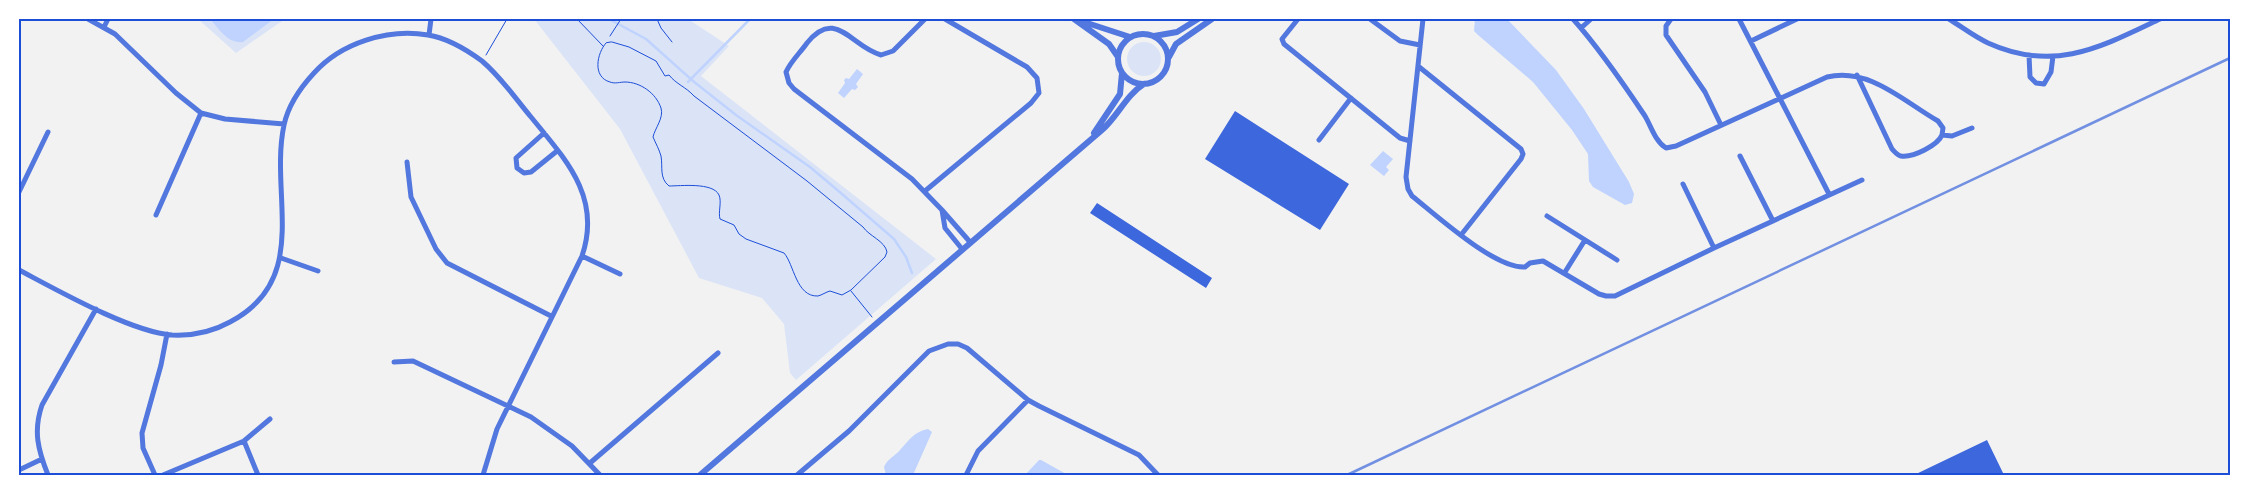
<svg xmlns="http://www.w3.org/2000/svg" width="2249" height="494" font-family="Manrope,sans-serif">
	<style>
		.green { fill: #dbe4f7 }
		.water { fill: #bfd3fe }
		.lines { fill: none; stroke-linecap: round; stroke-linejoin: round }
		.stream { stroke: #bfd3fe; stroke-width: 2.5 }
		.building { fill: #3d67dc }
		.path { stroke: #1d4ed8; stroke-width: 1 }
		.minor { stroke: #5277de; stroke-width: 5 }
		.tertiary { stroke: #5277de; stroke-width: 6 }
		.rail { stroke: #7290e2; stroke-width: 2.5 }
		.neatline { fill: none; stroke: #1d4ed8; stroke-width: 2 }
	</style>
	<rect width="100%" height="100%" fill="#f2f2f2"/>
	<path class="green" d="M 198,19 L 285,19 L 236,53 Z
		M 534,19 L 688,19 L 729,46 L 701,76 L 936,259 L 796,380 L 790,373 L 784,324 L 762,298 L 699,278 L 620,129 Z
		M1127 59a17 17 0 1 1 34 0a17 17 0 1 1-34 0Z"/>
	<path class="water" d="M 210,19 L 274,19 L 243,42 C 228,44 219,29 210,19 Z
		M 1475,19 L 1507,19 L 1556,70 L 1584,109 L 1629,182 L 1634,194 L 1632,203 L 1625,205 L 1593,187 L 1589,181 L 1588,154 L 1572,130 L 1533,82 L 1478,35 L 1474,31 Z
		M 857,69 L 863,74 L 856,84 L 858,87 L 855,90 L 852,89 L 844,98 L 838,93 L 845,83 L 844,80 L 846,78 L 849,79 Z
		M 1383,151 L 1393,159 L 1386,167 L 1389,170 L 1384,176 L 1370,165 Z
		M 928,429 L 932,432 L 913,475 L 886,475 L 884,467 C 887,459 895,456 900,450 C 910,439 914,432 928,429 Z
		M 1039,460 L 1041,460 L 1068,475 L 1025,475 Z"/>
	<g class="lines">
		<path class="stream" d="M 609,19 L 646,39 L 693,81 L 736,115 L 810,167 L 842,194 L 894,239 L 906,257 L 912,273
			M 688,82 L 750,19"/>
	</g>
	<path class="building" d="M 1235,111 L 1349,184 L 1320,230 L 1205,159 Z
		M 1097,203 L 1212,278 L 1206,288 L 1090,213 Z
		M 1987,440 L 2004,475 L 1914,475 Z"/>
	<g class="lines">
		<path class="path" d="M 577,19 L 603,46
			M 624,19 L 649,19
			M 657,19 L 661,28 L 672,42
			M 610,36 L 621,19
			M 612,42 L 629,47 L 656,61 L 665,76 L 669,75 C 676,84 686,87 694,96 L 807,181 L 863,227 C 869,236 885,241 887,252 L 885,257 L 851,290 L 842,295 L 830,291 C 826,292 822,295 818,296 C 796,297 794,264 784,253 L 746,239 L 739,234 L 734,225 L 720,219 C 718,212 722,202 719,195 C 713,182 680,186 669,186 C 659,178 663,167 661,156 C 659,149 656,144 653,137 C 655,128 664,118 661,108 C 656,93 640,82 625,82 C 620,82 615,84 610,82 C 592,77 597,53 606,43 Z
			M 486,55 L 507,19
			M 851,291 L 872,317"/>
		<path class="minor" d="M 88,19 L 115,34 L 176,93 L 201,113 L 225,119 L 284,124
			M 925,19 L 893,51 L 881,55 C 851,47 836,7 807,43 C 800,53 791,61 786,72 L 789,83 L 794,89 L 912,179 L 942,210
			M 1298,19 L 1282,39 L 1284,44 L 1400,138 L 1410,141
			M 1370,19 L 1400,41 L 1420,45
			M 1423,19 L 1406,177 L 1408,189 L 1412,196 C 1436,215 1495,269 1525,267 L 1530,263 L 1543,261 L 1599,294 L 1606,296 L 1615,296 L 1714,248 L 1862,180
			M 1573,19 C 1599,48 1623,83 1645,116 C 1651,126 1655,141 1666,148 L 1676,146 L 1827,77 C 1869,67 1903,101 1938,121 L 1943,128 L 1942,135
			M 1671,19 L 1666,26 L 1666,35 L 1705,92 L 1721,125
			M 1739,19 L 1829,194
			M 1949,19 C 1962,27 1975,37 1988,43 C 2054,73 2101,47 2160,19
			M 104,27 L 108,19
			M 1581,28 L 1591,19
			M 429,35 L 431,19
			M 1751,41 L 1797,19
			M 2029,55 L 2030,77 L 2036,83 L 2044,84 L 2051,72 L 2053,56
			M 1418,66 L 1521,149 L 1523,154 L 1521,159 L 1461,235
			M 1857,75 L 1892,149 C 1895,152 1897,155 1901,156 C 1913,158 1938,145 1942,135 L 1952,136 L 1972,128
			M 544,133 L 516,158 L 517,168 L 524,173 L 531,172 L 557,151
			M 1319,140 L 1351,98
			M 1740,156 L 1773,221
			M 407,162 L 411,197 L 436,249 L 447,263 L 551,316
			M 1683,184 L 1714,248
			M 925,191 L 1031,103 L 1039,93 L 1037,78 L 1027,67 L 945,19
			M 19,192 L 48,132
			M 156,215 L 201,113
			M 1547,216 L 1617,260
			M 962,249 L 945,228 L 942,210 L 970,242
			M 582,256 L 620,274
			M 281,258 L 318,271
			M 19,270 C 57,290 131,332 172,335 C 192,336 212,332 230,322 C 312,279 269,195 284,125 C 288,106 301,87 314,73 C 341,43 388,28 428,35 C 447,38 467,50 482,61 C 501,77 515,98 531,117 C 566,160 602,197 582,256 L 497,429 L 483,475
			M 1565,272 L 1585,240
			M 394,362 L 413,361 L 531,417 L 572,446 L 600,475
			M 244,441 L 258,475
			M 590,463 L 718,353
			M 19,470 L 42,459
			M 48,475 C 38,450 33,431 42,405 L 96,309
			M 155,475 L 143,448 L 142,433 L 161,365 L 167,334
			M 163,475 L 244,441 L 270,419
			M 797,475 L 849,431 L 929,351 L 948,344 L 958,344 L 967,348 L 1028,400 L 1039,406 L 1139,455 L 1158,475
			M 966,475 L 978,451 L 1028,400"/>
		<path class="tertiary" d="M 1074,19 L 1109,44 L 1118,57
			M 1081,21 L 1130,37
			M1118 59a25 25 0 1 1 50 0a25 25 0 1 1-50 0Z
			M 1154,36 L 1177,32 L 1198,19
			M 1169,57 L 1176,44 L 1212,19
			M 1094,133 L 1120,94 L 1122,73
			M 700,475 L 1102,130 C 1118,116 1126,95 1144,84"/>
		<path class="rail" d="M 1347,475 L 2230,58"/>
	</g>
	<rect width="2249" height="494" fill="none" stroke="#ffffff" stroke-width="40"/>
	<rect x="20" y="20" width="2209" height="454" class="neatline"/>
</svg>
